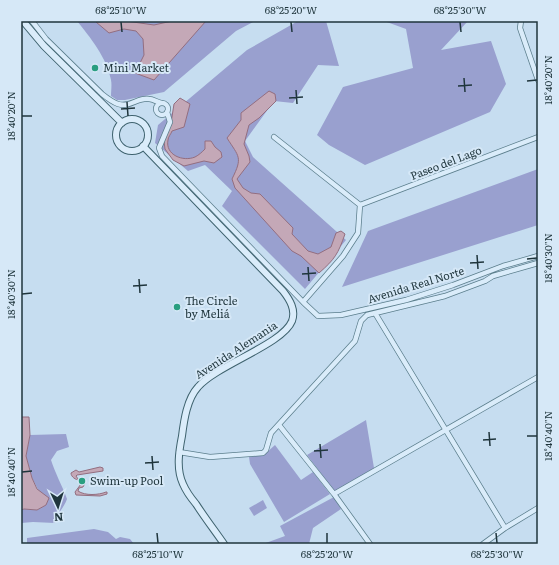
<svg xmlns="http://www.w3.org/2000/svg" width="559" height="565" font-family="Literata,serif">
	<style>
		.green { fill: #99a0cf }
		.water { fill: #c4a8b7; stroke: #936e80 }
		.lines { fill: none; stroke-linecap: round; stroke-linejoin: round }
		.street-casing { stroke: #5b7e8c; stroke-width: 6 }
		.secondary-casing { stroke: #3e626e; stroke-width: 8 }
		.street { stroke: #daecfa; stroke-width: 4.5 }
		.secondary { stroke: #daecfa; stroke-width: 6 }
		.ticks { fill: none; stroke: #1f353c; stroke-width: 1.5 }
		.poi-dot { fill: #299e80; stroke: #d6e8f7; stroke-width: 1.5 }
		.labels { text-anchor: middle; stroke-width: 4; stroke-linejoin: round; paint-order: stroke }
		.poi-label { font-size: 11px; fill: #1f353c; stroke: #d6e8f7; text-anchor: start }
		.street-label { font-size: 11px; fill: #1f353c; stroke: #d6e8f7 }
		.neatline { fill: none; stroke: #1f353c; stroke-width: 1.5 }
		.ticks-label { font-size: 10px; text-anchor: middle; fill: #1f353c }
	</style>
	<rect width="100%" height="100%" fill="#c6ddf0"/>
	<path class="green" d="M 77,21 L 255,21 L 236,31 L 164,92 L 125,100 L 117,100 L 111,96 C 111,91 112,85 111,80 C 107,58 90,37 77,21 Z
		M 298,21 L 326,21 L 339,66 L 318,65 L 293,103 L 274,101 L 245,141 L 253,157 L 346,240 L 305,289 L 222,206 L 232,191 L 205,165 L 188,171 L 155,143 L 158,125 L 247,50 Z
		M 384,21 L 468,21 L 441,50 L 491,41 L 506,84 L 490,112 L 365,165 L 329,145 L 317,135 L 343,87 L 413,68 L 406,29 Z
		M 538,169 L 538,225 L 342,287 L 368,231 Z
		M 366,420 L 374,468 L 335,492 L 307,455 Z
		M 66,434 L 69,447 L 57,451 L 51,460 C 55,473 62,485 67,499 C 64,508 57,513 55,523 L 33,522 L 21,523 L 21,510 L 24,509 L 37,510 L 46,505 L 32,478 L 26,456 L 30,435 Z
		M 275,445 L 301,480 L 313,472 L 330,494 L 284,522 L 250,464 L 249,457 L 265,454 Z
		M 334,497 L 341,509 L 313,528 L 309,544 L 263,544 L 285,536 L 280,526 Z
		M 263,500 L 267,508 L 254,516 L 249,508 Z
		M 94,529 L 108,532 L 116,539 L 120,537 L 130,539 L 134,544 L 27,544 L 27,538 Z"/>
	<path class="water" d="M 112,21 L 126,21 L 154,25 L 172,21 L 206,21 L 154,80 L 135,73 L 144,55 L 143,39 L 136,31 L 124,29 L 109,33 L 96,22 Z
		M 269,91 L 275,94 L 276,101 L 259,118 L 249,125 L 244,144 L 249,156 L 250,162 L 237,179 L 243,188 L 251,193 L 260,194 L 293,228 L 292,234 L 308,251 L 318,254 L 331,247 L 336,233 L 341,231 L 345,234 C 338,254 335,259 319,273 L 301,256 L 292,251 L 235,188 L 232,179 C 243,157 239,157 227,138 L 241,120 L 241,113 Z
		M 180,98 L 190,104 L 184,127 L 172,131 C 171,134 168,137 168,140 C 165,155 183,162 195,157 C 199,155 202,152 205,149 L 205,141 L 211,141 L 215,147 L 221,152 L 222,157 L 214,163 L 204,161 L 184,166 L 173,160 L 165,149 L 164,141 L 171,123 L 174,104 Z
		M 21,417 L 29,417 L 30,435 L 26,456 L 32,478 L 37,489 L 49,498 L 46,505 L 37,510 L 24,509 L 21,510 Z
		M 100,467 L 103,468 L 103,471 L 77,475 L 76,476 L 78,479 L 83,480 L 85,483 L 83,487 L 79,488 L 78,491 C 85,496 99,495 106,492 L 107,492 L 107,494 L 100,496 L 76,495 L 75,492 L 81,484 L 79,480 C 76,480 71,477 71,473 L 76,470 L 79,472 Z"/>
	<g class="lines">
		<defs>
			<path id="street" d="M 32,21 L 46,39 L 102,94 C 107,98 112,102 118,104 C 130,108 138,97 149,99 C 153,99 157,102 161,103
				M 521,21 L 520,28 L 538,80
				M156 109a6 6 0 1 1 12 0a6 6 0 1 1-12 0Z
				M 167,112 L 170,122 L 159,148 L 162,156 L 303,302 L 318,316 L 341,315 L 406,300 L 453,285 L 503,266 L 538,256
				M 274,137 L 360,205
				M 360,205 L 538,137
				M 303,302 L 343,256 L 358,233 L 360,205
				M 375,313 L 505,528
				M 279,425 L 334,494 L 370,544
				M 179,452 L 210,457 L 263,453 L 266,450 L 271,433 L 355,341 L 361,321 L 367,315 L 445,296 L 485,281 L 493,276 L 538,263
				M 334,494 L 538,377
				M 483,544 L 505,528 L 538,508"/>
			<path id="secondary" d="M 23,21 L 44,46 L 122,123
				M116 135a16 16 0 1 1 32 0a16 16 0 1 1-32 0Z
				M 143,146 L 283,291 C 290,300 296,310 292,321 C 283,344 217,365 198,387 C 187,399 184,420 182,436 C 179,451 176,469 183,484 C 186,491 191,498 196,504 C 205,518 215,531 224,544"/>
		</defs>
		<use href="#street" class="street-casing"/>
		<use href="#secondary" class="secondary-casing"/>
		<use href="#street" class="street"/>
		<use href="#secondary" class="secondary"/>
	</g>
	<path class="ticks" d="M 121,22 L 122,32M 291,22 L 292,32M 460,22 L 461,32M 464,78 L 465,92M 527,81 L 537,80M 458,86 L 472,85M 296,90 L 297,104M 289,98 L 303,97M 127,102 L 128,116M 121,109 L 135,108M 22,116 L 32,116M 477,255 L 478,269M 527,259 L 537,258M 470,263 L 484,262M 308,267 L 309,281M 302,274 L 316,273M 139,279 L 140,293M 133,286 L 147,285M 22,294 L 32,293M 489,432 L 490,446M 527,436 L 537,436M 483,440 L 496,439M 320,444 L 321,458M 314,451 L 328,450M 152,456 L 153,470M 145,463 L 159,462M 22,472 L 32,471M 157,533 L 158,543M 327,533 L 327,543M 496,533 L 497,543"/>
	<g class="poi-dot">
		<circle cx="95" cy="68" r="4"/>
		<circle cx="177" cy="307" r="4"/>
		<circle cx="82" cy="481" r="4"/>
	</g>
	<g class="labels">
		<g class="poi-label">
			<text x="103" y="72">Mini Market</text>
			<text x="185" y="305">The Circle<tspan x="185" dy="13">by Meliá</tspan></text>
			<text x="90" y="485">Swim-up Pool</text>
		</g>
		<g class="street-label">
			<text transform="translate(446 163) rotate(-21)" y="4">Paseo del Lago</text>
			<text transform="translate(416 285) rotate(-17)" y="4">Avenida Real Norte</text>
			<text transform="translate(236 350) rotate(-33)" y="4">Avenida Alemania</text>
		</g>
	</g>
	<rect width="559" height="565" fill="none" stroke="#d6e8f7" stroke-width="44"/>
	<g transform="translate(58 507) rotate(176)" stroke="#d6e8f7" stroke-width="3" paint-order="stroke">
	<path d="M0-3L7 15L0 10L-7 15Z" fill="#1f353c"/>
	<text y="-6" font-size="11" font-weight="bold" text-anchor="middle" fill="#1f353c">N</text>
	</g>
	<rect x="22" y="22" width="515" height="521" class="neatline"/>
	<g class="ticks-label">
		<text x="121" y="14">68°25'10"W</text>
		<text x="291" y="14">68°25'20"W</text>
		<text x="460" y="14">68°25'30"W</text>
		<text transform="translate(548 80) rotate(-90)" y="4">18°40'20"N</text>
		<text transform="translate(11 116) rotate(-90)" y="4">18°40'20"N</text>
		<text transform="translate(548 258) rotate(-90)" y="4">18°40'30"N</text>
		<text transform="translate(11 294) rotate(-90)" y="4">18°40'30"N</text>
		<text transform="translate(548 436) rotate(-90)" y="4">18°40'40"N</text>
		<text transform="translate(11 472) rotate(-90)" y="4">18°40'40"N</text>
		<text x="158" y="558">68°25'10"W</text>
		<text x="327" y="558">68°25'20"W</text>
		<text x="497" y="558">68°25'30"W</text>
	</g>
</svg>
